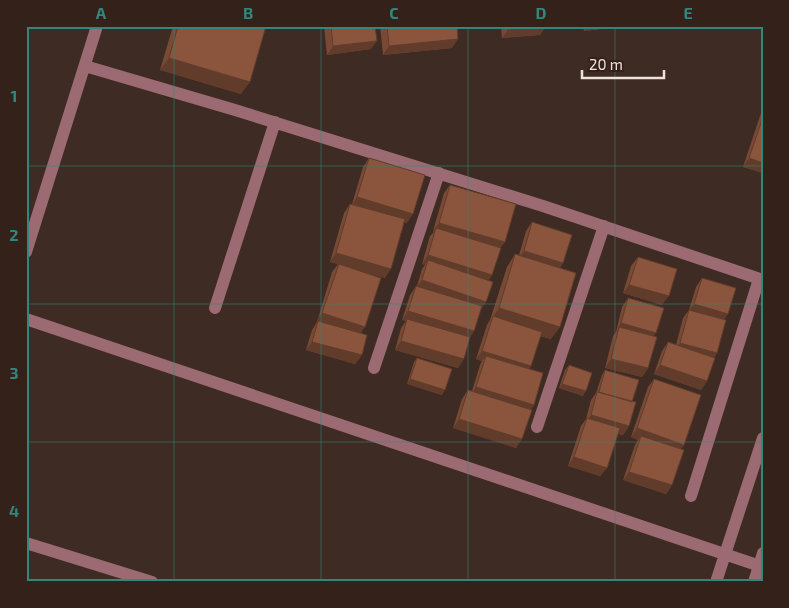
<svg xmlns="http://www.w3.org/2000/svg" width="789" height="608" font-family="'Exo 2',sans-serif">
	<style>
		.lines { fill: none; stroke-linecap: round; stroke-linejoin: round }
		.minor { stroke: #9b6a72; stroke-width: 12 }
		.wall { fill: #784934 }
		.shaded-wall { fill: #613c2b }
		.building { fill: #8b553d; stroke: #613c2b }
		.grid { fill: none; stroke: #31867e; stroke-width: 1; stroke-opacity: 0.55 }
		.neatline { fill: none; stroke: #31867e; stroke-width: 2 }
		.grid-label { font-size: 16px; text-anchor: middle; font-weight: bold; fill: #31867e }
	</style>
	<rect width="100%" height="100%" fill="#3e2b23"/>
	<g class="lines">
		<path class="minor" d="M 85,66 L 235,110 L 543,206 L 763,280
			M 26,252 L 97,26
			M 215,308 L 275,122
			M 26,319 L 763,567
			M 374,368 L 439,173
			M 537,427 L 604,226
			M 691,496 L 759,279
			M 26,543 L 152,582
			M 716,582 L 763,438
			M 754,582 L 763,553"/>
	</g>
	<path class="wall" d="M 173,26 L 266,26 L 241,94 L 160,70 Z
		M 324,26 L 375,26 L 371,49 L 327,55 Z
		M 380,26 L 457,26 L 452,48 L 383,55 Z
		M 501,26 L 546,26 L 540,35 L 502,38 Z
		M 583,26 L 610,26 L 609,28 L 584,31 Z
		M 763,107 L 763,173 L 743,167 Z
		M 369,158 L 407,223 L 404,222 L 385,278 L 360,271 L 362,355 L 355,364 L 306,350 L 312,330 L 317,322 L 332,272 L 338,264 L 330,262 L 344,213 L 350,204 L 352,204 L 363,167 Z
		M 450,185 L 505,242 L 500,248 L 492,275 L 488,281 L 486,302 L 480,310 L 474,331 L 470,337 L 458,368 L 395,350 L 401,328 L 406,321 L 402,320 L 410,295 L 416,286 L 417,286 L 422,269 L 425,265 L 422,264 L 430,236 L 434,232 L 433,231 L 444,193 Z
		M 532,222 L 563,263 L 560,268 L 551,339 L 540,336 L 531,366 L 529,369 L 534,405 L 530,409 L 516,448 L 453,428 L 462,399 L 468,390 L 472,391 L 480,365 L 482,361 L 476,359 L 487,325 L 490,320 L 507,267 L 515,254 L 519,255 L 526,231 Z
		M 638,257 L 662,305 L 623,293 L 631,266 Z
		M 702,278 L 724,319 L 717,353 L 714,358 L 707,381 L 701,390 L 654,374 L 662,351 L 668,342 L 676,345 L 683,318 L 689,310 L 696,287 Z
		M 628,298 L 654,337 L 648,368 L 642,377 L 605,368 L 613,336 L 616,332 L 622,307 Z
		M 417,358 L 442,395 L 407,384 L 414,362 Z
		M 569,365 L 583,396 L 559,388 L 565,370 Z
		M 605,370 L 632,402 L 629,426 L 623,435 L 618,434 L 607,468 L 600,476 L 568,466 L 581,426 L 586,419 L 591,400 L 596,393 L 602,375 Z
		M 654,379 L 684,445 L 681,449 L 672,485 L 666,494 L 623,480 L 635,445 L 638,440 L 631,437 L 648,387 Z"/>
	<path class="shaded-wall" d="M 546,26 L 540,35 L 502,38 L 508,30 Z
		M 591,26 L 610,26 L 609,28 L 584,31 L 587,27 Z
		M 458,39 L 452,48 L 383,55 L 389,46 Z
		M 377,41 L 371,49 L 327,55 L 333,46 Z
		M 169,58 L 250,82 L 241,94 L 160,70 Z
		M 749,158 L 763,163 L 763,173 L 743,167 Z
		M 357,197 L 413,214 L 407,223 L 351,206 Z
		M 439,223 L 505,242 L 498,251 L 436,228 L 434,232 L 433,231 Z
		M 524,251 L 563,263 L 557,271 L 517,259 Z
		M 336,253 L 391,269 L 385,278 L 330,262 Z
		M 428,255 L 492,275 L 486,284 L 428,260 L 425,265 L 422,264 Z
		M 422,280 L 486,302 L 480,311 L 416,288 Z
		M 629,285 L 669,296 L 662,305 L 623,293 Z
		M 694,304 L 728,314 L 722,323 L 688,312 Z
		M 499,308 L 560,327 L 551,339 L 491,321 L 493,317 Z
		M 408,311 L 474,331 L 468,340 L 407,319 L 406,321 L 402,320 Z
		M 322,313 L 365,327 L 359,336 L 316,322 Z
		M 621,323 L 656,333 L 650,342 L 619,327 L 615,332 Z
		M 401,341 L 464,359 L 458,368 L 395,350 Z
		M 312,342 L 362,355 L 355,364 L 306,350 Z
		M 680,343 L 717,353 L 711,362 L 674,351 Z
		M 482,351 L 531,366 L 525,375 L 486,356 L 482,361 L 476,359 Z
		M 611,359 L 648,368 L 642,377 L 605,368 Z
		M 660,365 L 707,381 L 701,390 L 654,374 Z
		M 410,379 L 445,390 L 442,395 L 407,384 Z
		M 562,384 L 586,391 L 583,396 L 559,388 Z
		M 476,387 L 534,405 L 528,414 L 470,396 Z
		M 591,415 L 629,426 L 623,435 L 585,424 Z
		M 459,419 L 522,439 L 516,448 L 453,428 Z
		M 637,428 L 684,445 L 678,453 L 641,436 L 638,440 L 631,437 Z
		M 574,457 L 607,468 L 600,476 L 568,466 Z
		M 629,472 L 672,485 L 666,494 L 623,480 Z"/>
	<path class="building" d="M 178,26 L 266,26 L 250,82 L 169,58 Z
		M 331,26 L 375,26 L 377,41 L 333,46 Z
		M 387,26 L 457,26 L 458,39 L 389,46 Z
		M 508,26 L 545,26 L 508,30 Z
		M 763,117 L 763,163 L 749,158 Z
		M 369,158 L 425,175 L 413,214 L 357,197 Z
		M 450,185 L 516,204 L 505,242 L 439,223 Z
		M 350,204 L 405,219 L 391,269 L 336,253 Z
		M 532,222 L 572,235 L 563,263 L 524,251 Z
		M 436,228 L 501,248 L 492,275 L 428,255 Z
		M 515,254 L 576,273 L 560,327 L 499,308 Z
		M 638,257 L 677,269 L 669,296 L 629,285 Z
		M 428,260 L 493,282 L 486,302 L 422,280 Z
		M 339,264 L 381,278 L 365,327 L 322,313 Z
		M 702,278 L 736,288 L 728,314 L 694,304 Z
		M 416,286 L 482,306 L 474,331 L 408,311 Z
		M 628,298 L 664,308 L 656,333 L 621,323 Z
		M 689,310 L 726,320 L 717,353 L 680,343 Z
		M 493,316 L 542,332 L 531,366 L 482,351 Z
		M 407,319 L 470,337 L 464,359 L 401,341 Z
		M 318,321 L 367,335 L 362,355 L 312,342 Z
		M 619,327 L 657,337 L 648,368 L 611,359 Z
		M 668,342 L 715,358 L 707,381 L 660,365 Z
		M 486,356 L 543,373 L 534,405 L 476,387 Z
		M 417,358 L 452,369 L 445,390 L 410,379 Z
		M 569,365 L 592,373 L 586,391 L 562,384 Z
		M 605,370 L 639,380 L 632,402 L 599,392 Z
		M 654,379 L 701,395 L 684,445 L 637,428 Z
		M 468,390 L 532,410 L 522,439 L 459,419 Z
		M 597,392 L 636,402 L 629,426 L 591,415 Z
		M 587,418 L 620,428 L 607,468 L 574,457 Z
		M 641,436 L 684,450 L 672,485 L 629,472 Z"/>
	<path class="grid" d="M 174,26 L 174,582M 321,26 L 321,582M 468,26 L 468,582M 615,26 L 615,582M 26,166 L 763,166M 26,304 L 763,304M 26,442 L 763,442"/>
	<rect width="789" height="608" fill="none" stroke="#342119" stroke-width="55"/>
	<path d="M582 70v8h82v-8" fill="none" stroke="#efe2dc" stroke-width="2.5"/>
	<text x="589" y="70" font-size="15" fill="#efe2dc" stroke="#342119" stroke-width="4" paint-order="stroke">20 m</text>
	<rect x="28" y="28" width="734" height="552" class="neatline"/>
	<g class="grid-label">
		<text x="101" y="19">A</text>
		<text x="248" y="19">B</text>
		<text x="394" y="19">C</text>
		<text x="541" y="19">D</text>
		<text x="688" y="19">E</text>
		<text x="14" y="102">1</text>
		<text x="14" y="241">2</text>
		<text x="14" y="379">3</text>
		<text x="14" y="517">4</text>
	</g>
</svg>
